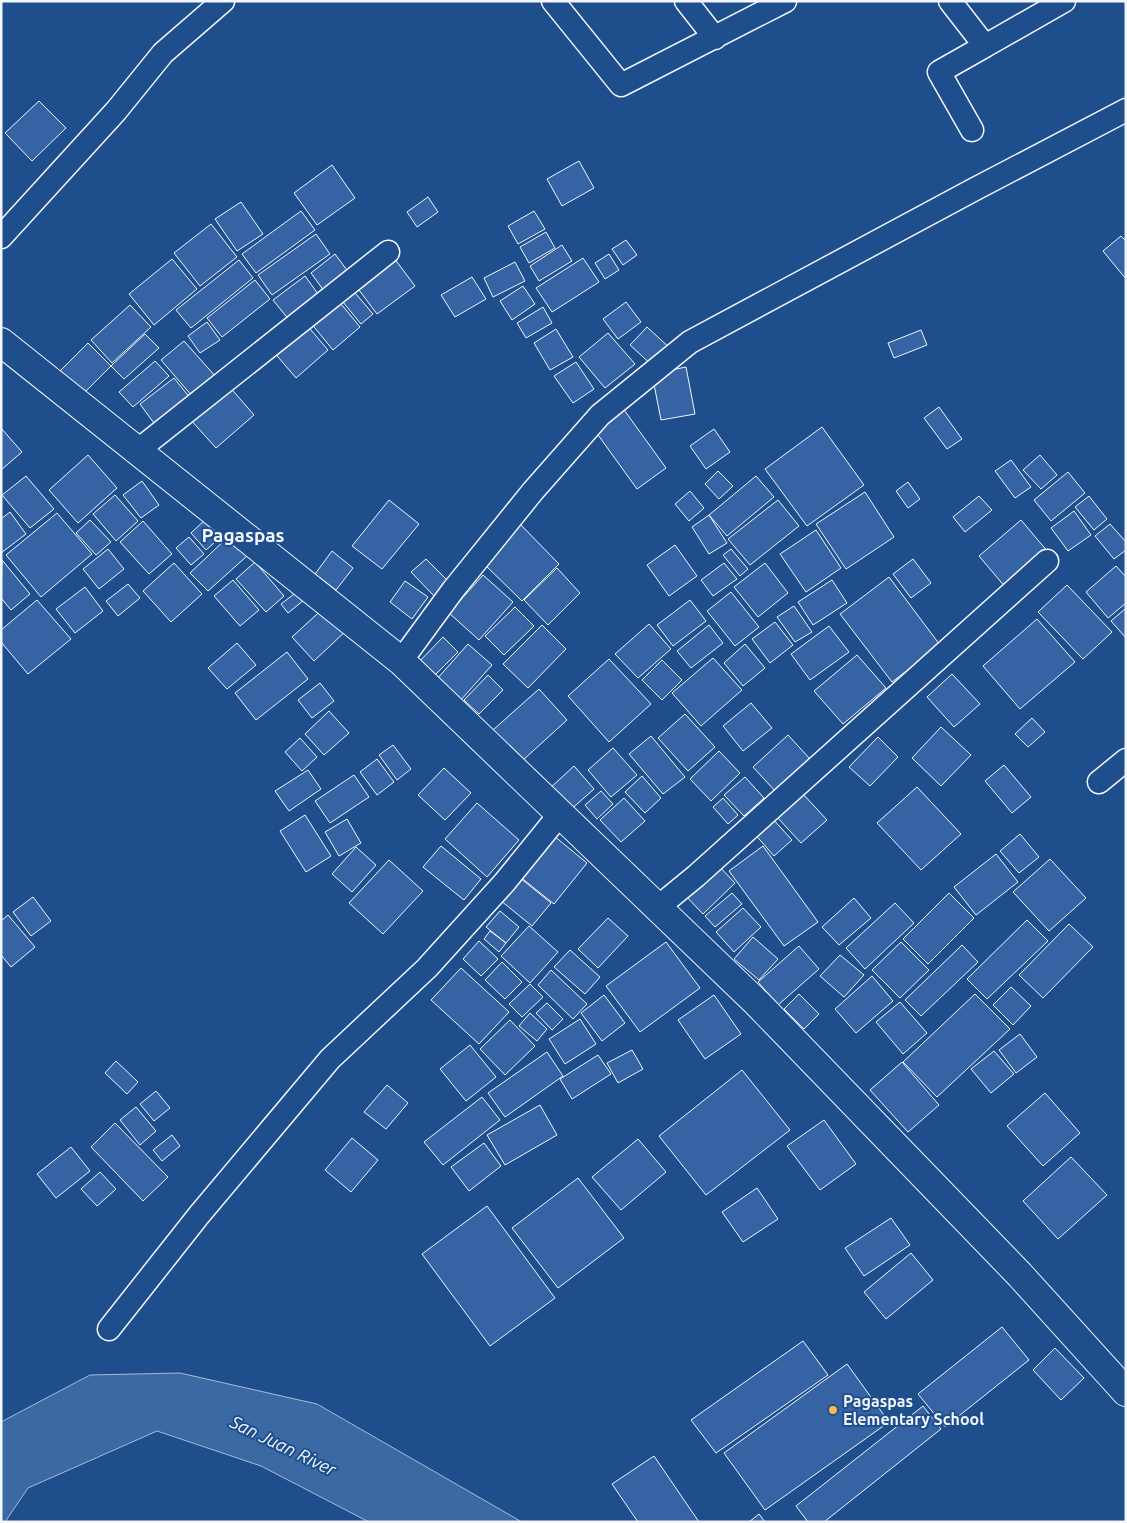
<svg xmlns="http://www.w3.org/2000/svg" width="1127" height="1523" font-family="Ubuntu,sans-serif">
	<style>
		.water { fill: #3b69a3; stroke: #a8bbd7 }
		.building { fill: #3563a3; stroke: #f2f6ff }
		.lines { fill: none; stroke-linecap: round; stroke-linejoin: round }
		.minor-casing { stroke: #f2f6ff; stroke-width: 25 }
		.secondary-casing { stroke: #f2f6ff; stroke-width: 30 }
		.minor { stroke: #1f4e8c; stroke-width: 22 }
		.secondary { stroke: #1f4e8c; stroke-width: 28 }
		.poi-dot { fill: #ffb74d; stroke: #1f4e8c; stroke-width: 2 }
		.labels { text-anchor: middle; stroke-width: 4; stroke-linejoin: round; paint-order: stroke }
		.poi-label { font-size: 16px; font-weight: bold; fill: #f2f6ff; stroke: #1f4e8c; text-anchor: start }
		.water-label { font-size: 18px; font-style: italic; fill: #f2f6ff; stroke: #1f4e8c }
		.quarter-label { font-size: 19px; font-weight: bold; fill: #f2f6ff; stroke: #1f4e8c }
	</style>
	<rect width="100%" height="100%" fill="#1f4e8c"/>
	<path class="water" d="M 180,1373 L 317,1404 L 522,1522 L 369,1522 L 261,1466 L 157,1431 L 28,1488 L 5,1522 L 1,1522 L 1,1422 L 90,1375 Z"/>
	<path class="building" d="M 39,101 L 66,128 L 32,161 L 5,133 Z
		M 579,161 L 594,188 L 562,206 L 547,179 Z
		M 332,165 L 355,198 L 317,225 L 294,193 Z
		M 428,197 L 438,212 L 417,227 L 407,212 Z
		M 241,202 L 263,234 L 237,251 L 215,219 Z
		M 301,211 L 315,230 L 256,273 L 242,254 Z
		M 534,211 L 545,229 L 518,244 L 508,226 Z
		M 211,224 L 237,257 L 200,286 L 174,253 Z
		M 546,232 L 555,248 L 529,263 L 520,247 Z
		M 316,234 L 330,254 L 272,295 L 258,275 Z
		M 1121,236 L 1126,241 L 1126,279 L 1103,251 Z
		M 626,240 L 637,255 L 623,265 L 612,249 Z
		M 562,245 L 572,261 L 539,281 L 530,266 Z
		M 335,254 L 352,277 L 327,295 L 311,273 Z
		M 609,254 L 619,270 L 605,279 L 595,263 Z
		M 394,258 L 415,286 L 377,314 L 356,286 Z
		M 583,258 L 599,282 L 552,312 L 536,288 Z
		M 172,259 L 197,289 L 154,325 L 129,294 Z
		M 239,260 L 253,278 L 191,328 L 176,310 Z
		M 515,262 L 525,281 L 493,297 L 484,278 Z
		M 305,276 L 321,298 L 290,321 L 273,300 Z
		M 472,277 L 486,299 L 455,317 L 441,295 Z
		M 255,280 L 270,299 L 222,337 L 207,318 Z
		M 523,286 L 535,304 L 512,320 L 500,301 Z
		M 350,287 L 373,314 L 361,324 L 338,296 Z
		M 337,299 L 360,327 L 333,350 L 310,322 Z
		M 626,302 L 641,322 L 618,339 L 603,319 Z
		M 130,305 L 151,327 L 112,363 L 91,340 Z
		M 543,307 L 552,323 L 526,338 L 517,323 Z
		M 207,322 L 220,340 L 200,353 L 188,336 Z
		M 305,323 L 328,350 L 296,378 L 273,351 Z
		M 647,327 L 672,350 L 655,368 L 630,345 Z
		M 556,329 L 573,357 L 550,370 L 534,343 Z
		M 921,330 L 927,345 L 894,358 L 888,343 Z
		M 608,333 L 635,364 L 605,388 L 579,357 Z
		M 145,334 L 159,348 L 124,379 L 111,366 Z
		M 184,341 L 216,377 L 193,397 L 161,360 Z
		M 88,343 L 111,366 L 82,395 L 59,372 Z
		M 155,361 L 169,376 L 133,407 L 119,392 Z
		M 576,362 L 594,389 L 573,403 L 554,376 Z
		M 686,367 L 695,414 L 661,420 L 652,374 Z
		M 174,378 L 191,399 L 156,426 L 140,404 Z
		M 228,385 L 254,415 L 216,448 L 189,418 Z
		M 622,407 L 666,468 L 637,489 L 593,428 Z
		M 939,407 L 962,439 L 947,449 L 924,418 Z
		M 822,427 L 864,485 L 807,526 L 765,469 Z
		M 1,428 L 22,452 L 1,470 Z
		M 714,429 L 730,452 L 706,469 L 690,446 Z
		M 88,455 L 117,488 L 78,523 L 49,490 Z
		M 1040,455 L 1057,475 L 1041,489 L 1023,470 Z
		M 1011,460 L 1031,487 L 1015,498 L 995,471 Z
		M 718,471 L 733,486 L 719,499 L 705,484 Z
		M 1068,472 L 1085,493 L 1051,521 L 1034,500 Z
		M 26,476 L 54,509 L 30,528 L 2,495 Z
		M 756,476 L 774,497 L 727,536 L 709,515 Z
		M 142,481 L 159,505 L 141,518 L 123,495 Z
		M 908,482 L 920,499 L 908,508 L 896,491 Z
		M 690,491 L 704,508 L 689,521 L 675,504 Z
		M 865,492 L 894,537 L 846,569 L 816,524 Z
		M 115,495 L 138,521 L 116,541 L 93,514 Z
		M 979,496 L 992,510 L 965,532 L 953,517 Z
		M 1089,496 L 1107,519 L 1094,530 L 1075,507 Z
		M 389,500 L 419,524 L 382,569 L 352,546 Z
		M 778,500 L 799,526 L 750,565 L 728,539 Z
		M 1074,511 L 1091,535 L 1068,551 L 1051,528 Z
		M 10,512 L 26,534 L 1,553 L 1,519 Z
		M 57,513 L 92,554 L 41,597 L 6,555 Z
		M 709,515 L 727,543 L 709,554 L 692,527 Z
		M 208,517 L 224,534 L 206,550 L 191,533 Z
		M 90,520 L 111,542 L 96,555 L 76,533 Z
		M 1021,520 L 1048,552 L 1006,588 L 979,556 Z
		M 143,521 L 172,554 L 149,574 L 120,542 Z
		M 517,521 L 559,564 L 522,601 L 479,559 Z
		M 1110,524 L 1126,542 L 1126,550 L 1114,559 L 1095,536 Z
		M 816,530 L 841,568 L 806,592 L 780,554 Z
		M 229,536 L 247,556 L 208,591 L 190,573 Z
		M 189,537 L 204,554 L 191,565 L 176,548 Z
		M 675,545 L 697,576 L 669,596 L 647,565 Z
		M 108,549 L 124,569 L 99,589 L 83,569 Z
		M 731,549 L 748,569 L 740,576 L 723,555 Z
		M 332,551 L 353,568 L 336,590 L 315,574 Z
		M 426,559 L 450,583 L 435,597 L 411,572 Z
		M 913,559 L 931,583 L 911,598 L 893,574 Z
		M 2,560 L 30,594 L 11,610 L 1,598 Z
		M 255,562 L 284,596 L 266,612 L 236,579 Z
		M 174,563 L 202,594 L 171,622 L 143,591 Z
		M 724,563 L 737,579 L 713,596 L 701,580 Z
		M 765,563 L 788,593 L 758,617 L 734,587 Z
		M 1116,566 L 1126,577 L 1126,603 L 1108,618 L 1086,592 Z
		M 557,568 L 580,593 L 548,625 L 524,600 Z
		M 483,575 L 513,602 L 479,640 L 449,613 Z
		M 889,577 L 940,645 L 892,682 L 840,614 Z
		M 233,580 L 259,610 L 240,626 L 214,596 Z
		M 832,580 L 847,603 L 813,625 L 798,602 Z
		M 405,581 L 428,597 L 412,619 L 390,602 Z
		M 128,584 L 140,598 L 118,616 L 106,601 Z
		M 1067,585 L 1112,632 L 1083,659 L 1038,612 Z
		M 85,587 L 103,611 L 75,633 L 56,609 Z
		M 298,591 L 304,600 L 288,613 L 281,604 Z
		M 731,592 L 759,627 L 735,646 L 707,611 Z
		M 37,600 L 71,639 L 28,674 L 1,642 L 1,630 Z
		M 690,600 L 706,621 L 673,646 L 657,625 Z
		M 327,605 L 349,628 L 314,661 L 292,637 Z
		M 794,606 L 812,632 L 795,642 L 777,617 Z
		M 515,607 L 534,626 L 504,655 L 485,636 Z
		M 1126,608 L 1126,638 L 1111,621 Z
		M 1037,619 L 1075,662 L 1020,709 L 983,666 Z
		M 775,622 L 793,645 L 770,663 L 752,639 Z
		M 649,624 L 671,649 L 638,678 L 615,654 Z
		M 542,625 L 566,649 L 528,688 L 503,664 Z
		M 709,625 L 723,643 L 691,668 L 677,651 Z
		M 829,626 L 849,652 L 810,680 L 791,654 Z
		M 443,637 L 458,652 L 431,679 L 417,664 Z
		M 237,643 L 256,665 L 227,689 L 208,668 Z
		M 468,644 L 492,665 L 460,701 L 436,680 Z
		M 745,644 L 765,668 L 743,686 L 724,663 Z
		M 287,652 L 308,679 L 256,720 L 235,693 Z
		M 857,655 L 886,688 L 843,724 L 814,691 Z
		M 713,658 L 742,690 L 701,726 L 672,693 Z
		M 609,659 L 651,704 L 609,742 L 568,696 Z
		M 662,660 L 682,680 L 662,700 L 642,680 Z
		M 952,674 L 980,704 L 954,727 L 927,697 Z
		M 488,675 L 503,690 L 479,714 L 464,700 Z
		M 320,683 L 334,701 L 312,718 L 298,700 Z
		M 539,689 L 567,720 L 522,761 L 493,730 Z
		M 751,703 L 772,728 L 743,751 L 723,726 Z
		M 329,711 L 349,733 L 324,755 L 305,734 Z
		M 685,714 L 715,747 L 688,771 L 658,738 Z
		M 1032,718 L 1045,732 L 1028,747 L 1015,734 Z
		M 941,727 L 971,755 L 941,786 L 912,758 Z
		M 788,735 L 810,759 L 776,792 L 753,767 Z
		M 651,736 L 685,777 L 663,794 L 629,754 Z
		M 878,737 L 898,757 L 870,786 L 849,767 Z
		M 300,738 L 317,757 L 302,771 L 285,752 Z
		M 393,745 L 411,769 L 397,780 L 379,755 Z
		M 613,748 L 637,775 L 611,797 L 588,770 Z
		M 719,751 L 740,773 L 711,801 L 690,779 Z
		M 377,759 L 394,782 L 377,795 L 360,772 Z
		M 1004,765 L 1031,797 L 1012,813 L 985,781 Z
		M 574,766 L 594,789 L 568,812 L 548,790 Z
		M 444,768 L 471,793 L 445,820 L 418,795 Z
		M 308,770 L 321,789 L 289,811 L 275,791 Z
		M 354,775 L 369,797 L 330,823 L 315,801 Z
		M 642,776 L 661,798 L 645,813 L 625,792 Z
		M 745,777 L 764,798 L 744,816 L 724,795 Z
		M 917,787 L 961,834 L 921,870 L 877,823 Z
		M 601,791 L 613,804 L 597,819 L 585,805 Z
		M 803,794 L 827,820 L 801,843 L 777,817 Z
		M 624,798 L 645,821 L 621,842 L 600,820 Z
		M 723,798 L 738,815 L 728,824 L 713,807 Z
		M 477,803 L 519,840 L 487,877 L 445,839 Z
		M 305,815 L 331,856 L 306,872 L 280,831 Z
		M 771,817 L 792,840 L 774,856 L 753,832 Z
		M 347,819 L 361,843 L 339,856 L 325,832 Z
		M 548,831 L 587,863 L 554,904 L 514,872 Z
		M 1020,834 L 1039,857 L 1019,873 L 1000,851 Z
		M 441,846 L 481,879 L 464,900 L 423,867 Z
		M 763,846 L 818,922 L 784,946 L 729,871 Z
		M 356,847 L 376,865 L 352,892 L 332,874 Z
		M 996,854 L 1018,882 L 976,915 L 954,887 Z
		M 1050,859 L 1086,898 L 1049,931 L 1013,892 Z
		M 389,860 L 423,891 L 383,934 L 349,903 Z
		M 714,861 L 735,883 L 703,914 L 682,892 Z
		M 514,873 L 551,903 L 532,926 L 495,896 Z
		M 732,893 L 742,904 L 715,927 L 705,916 Z
		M 949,893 L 974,918 L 928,964 L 903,939 Z
		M 33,897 L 51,921 L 31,936 L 13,912 Z
		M 854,898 L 871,918 L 839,945 L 822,927 Z
		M 895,903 L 914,923 L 865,969 L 846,948 Z
		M 743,908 L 761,927 L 734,952 L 716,932 Z
		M 500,911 L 519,927 L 506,943 L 486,927 Z
		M 8,915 L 35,947 L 11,967 L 1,955 L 1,921 Z
		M 608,918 L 628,936 L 598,968 L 578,949 Z
		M 1027,920 L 1048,941 L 987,999 L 967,979 Z
		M 1069,924 L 1093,947 L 1043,998 L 1019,975 Z
		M 529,926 L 558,952 L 530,983 L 501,956 Z
		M 490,931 L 506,943 L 499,952 L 484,939 Z
		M 753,937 L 778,959 L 759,980 L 734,959 Z
		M 479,941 L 498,959 L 481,976 L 463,959 Z
		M 666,942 L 700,988 L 640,1032 L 606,986 Z
		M 901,942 L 929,970 L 900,998 L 872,970 Z
		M 962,945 L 978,962 L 921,1016 L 905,1000 Z
		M 799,946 L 819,969 L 778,1005 L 758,982 Z
		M 570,950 L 600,977 L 585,994 L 554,967 Z
		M 840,955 L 864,975 L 844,997 L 820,976 Z
		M 502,962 L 522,982 L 505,999 L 485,980 Z
		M 461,968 L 509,1012 L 479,1044 L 431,1000 Z
		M 551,970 L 587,1004 L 573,1019 L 538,985 Z
		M 872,976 L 893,1001 L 856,1033 L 835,1009 Z
		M 530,984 L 543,997 L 522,1017 L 509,1004 Z
		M 1011,987 L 1031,1006 L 1013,1025 L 993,1005 Z
		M 799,994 L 819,1014 L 804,1029 L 784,1009 Z
		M 975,994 L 1010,1029 L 937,1097 L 903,1062 Z
		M 604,995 L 625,1023 L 602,1041 L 581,1013 Z
		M 714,995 L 741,1034 L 705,1059 L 678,1020 Z
		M 900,1002 L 927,1033 L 903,1054 L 876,1022 Z
		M 547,1003 L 563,1019 L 552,1030 L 536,1013 Z
		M 530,1013 L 547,1029 L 537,1041 L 519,1026 Z
		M 580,1019 L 596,1044 L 565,1064 L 549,1039 Z
		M 510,1020 L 535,1046 L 505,1075 L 480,1049 Z
		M 1020,1034 L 1037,1057 L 1016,1073 L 999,1050 Z
		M 470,1045 L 496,1077 L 466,1101 L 440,1069 Z
		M 632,1050 L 643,1069 L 618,1083 L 607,1063 Z
		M 994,1051 L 1014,1074 L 991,1093 L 971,1069 Z
		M 547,1052 L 563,1076 L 505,1117 L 488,1093 Z
		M 598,1055 L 611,1074 L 572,1099 L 560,1079 Z
		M 116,1061 L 138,1082 L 127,1094 L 105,1073 Z
		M 902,1062 L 939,1105 L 908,1132 L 870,1090 Z
		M 742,1070 L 790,1130 L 706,1195 L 659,1136 Z
		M 387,1085 L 408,1103 L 386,1129 L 364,1112 Z
		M 156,1091 L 170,1108 L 154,1121 L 140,1104 Z
		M 1045,1093 L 1080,1133 L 1043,1166 L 1007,1126 Z
		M 482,1097 L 500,1120 L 443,1165 L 424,1142 Z
		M 540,1105 L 557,1135 L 505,1165 L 487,1135 Z
		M 136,1107 L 156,1131 L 140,1145 L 120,1120 Z
		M 824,1120 L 856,1164 L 820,1190 L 787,1146 Z
		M 115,1123 L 168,1177 L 143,1201 L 91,1147 Z
		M 172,1135 L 180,1146 L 162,1161 L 153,1150 Z
		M 352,1138 L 378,1160 L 351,1192 L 325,1170 Z
		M 638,1139 L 666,1172 L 621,1210 L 592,1177 Z
		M 484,1143 L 501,1166 L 469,1191 L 451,1167 Z
		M 71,1147 L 90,1171 L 56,1198 L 37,1174 Z
		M 1071,1157 L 1107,1195 L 1058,1239 L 1023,1201 Z
		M 100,1172 L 116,1189 L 97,1206 L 81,1189 Z
		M 578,1178 L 624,1238 L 558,1288 L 512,1228 Z
		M 757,1188 L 778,1219 L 743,1242 L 722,1212 Z
		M 487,1206 L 555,1298 L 490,1346 L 422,1254 Z
		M 891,1218 L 910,1245 L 864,1276 L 845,1248 Z
		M 911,1253 L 933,1280 L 886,1319 L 864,1292 Z
		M 1002,1327 L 1029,1360 L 945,1427 L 918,1394 Z
		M 803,1341 L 828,1375 L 716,1453 L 691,1420 Z
		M 1055,1348 L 1084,1378 L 1061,1400 L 1033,1370 Z
		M 847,1364 L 889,1422 L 765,1510 L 724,1453 Z
		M 923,1406 L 941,1429 L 824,1522 L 808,1522 L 796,1506 Z
		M 654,1456 L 699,1522 L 638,1522 L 612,1484 Z
		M 759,1514 L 765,1522 L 749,1522 Z"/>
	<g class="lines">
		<defs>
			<path id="minor" d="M 553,1 L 621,85 L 785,1
				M 686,1 L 715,38
				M 950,1 L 985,46 L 1064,1
				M 972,130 L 939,72 L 985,46
				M 1,237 L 116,111 L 163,53 L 223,1
				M 137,451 L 388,252
				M 401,661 L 453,590 L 533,491 L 600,415 L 690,342 L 975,189 L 1126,110
				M 1099,782 L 1126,760
				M 657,908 L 696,876 L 1047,561
				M 109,1329 L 199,1215 L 330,1059 L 427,968 L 504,883 L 560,814"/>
			<path id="secondary" d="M 1,342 L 401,661 L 757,1003 L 1020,1275 L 1126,1392"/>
		</defs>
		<use href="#minor" class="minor-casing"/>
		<use href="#secondary" class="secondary-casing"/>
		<use href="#minor" class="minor"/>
		<use href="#secondary" class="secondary"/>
	</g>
	<circle class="poi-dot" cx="833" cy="1410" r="5"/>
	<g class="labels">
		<g class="poi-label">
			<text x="843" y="1407">Pagaspas<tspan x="843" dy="18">Elementary School</tspan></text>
		</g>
		<g class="water-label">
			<text transform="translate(283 1446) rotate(26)" y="6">San Juan River</text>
		</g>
		<g class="quarter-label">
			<text x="243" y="542">Pagaspas</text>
		</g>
	</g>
	<rect width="1127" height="1523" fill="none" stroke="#f2f6ff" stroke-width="5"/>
</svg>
